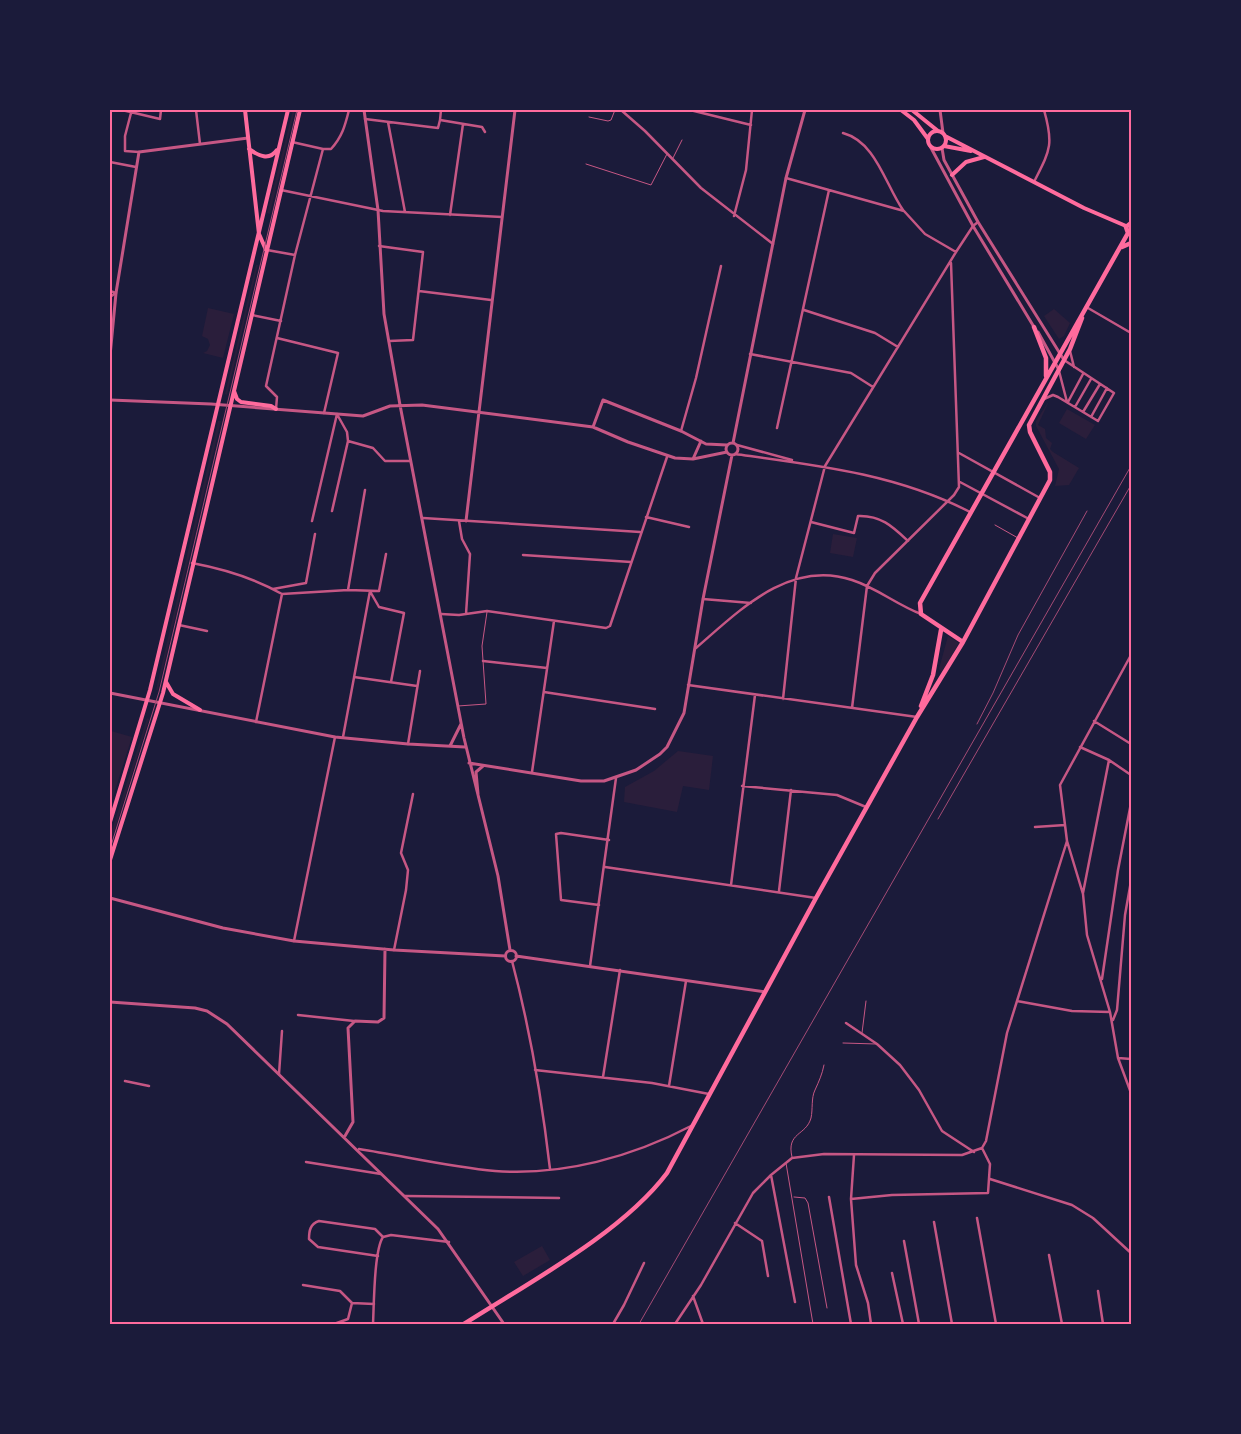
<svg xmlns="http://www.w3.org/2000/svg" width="1241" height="1434" font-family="'Varela Round',sans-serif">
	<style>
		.green { fill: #2a1e3b }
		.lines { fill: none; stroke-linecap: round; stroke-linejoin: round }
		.service { stroke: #c65784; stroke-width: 1 }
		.minor { stroke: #c65784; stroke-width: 2.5 }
		.tertiary { stroke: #c65784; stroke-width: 3 }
		.secondary { stroke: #ff6b9d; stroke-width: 4 }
		.primary { stroke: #ff6b9d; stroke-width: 4.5 }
		.tram { stroke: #a44b75; stroke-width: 1 }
		.rail { stroke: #a44b75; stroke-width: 1 }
		.neatline { fill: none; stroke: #ff6b9d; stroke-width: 2 }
	</style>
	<rect width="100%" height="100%" fill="#1b1b3a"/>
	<path class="green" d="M 293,110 L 295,110 L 270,214 L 267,213 Z
		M 256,265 L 258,265 L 227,395 L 225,394 Z
		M 208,308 L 234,314 L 223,358 L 203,353 L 207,351 L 210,345 L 208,339 L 202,336 Z
		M 1054,309 L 1070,323 L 1064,336 L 1059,339 L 1044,316 Z
		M 1049,401 L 1038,425 L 1045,429 L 1046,438 L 1052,443 L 1050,449 L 1053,452 L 1079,468 L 1069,485 L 1055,486 L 1059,469 L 1036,426 L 1036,421 Z
		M 1067,409 L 1095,425 L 1086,439 L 1059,423 Z
		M 218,421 L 221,421 L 158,690 L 156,690 Z
		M 833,534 L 857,538 L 853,557 L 830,553 Z
		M 948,636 L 959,643 L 942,672 L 939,669 Z
		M 147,718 L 149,719 L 110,845 L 110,837 Z
		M 111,731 L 132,737 L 110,806 L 110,733 Z
		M 678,751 L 713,756 L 709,790 L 683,786 L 677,812 L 624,802 L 625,787 L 654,771 Z
		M 542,1246 L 550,1260 L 523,1276 L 514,1262 Z"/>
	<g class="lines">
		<path class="service" d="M 589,117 L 608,121 L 611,120 L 615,110
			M 673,158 L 682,140
			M 586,164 L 651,185 L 667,154
			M 995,525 L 1018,538
			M 458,706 L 486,704 L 482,646 L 487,612
			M 862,1033 L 866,1001
			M 843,1043 L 876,1044
			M 792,1157 C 786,1132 806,1136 811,1118 C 813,1109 811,1098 815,1090 C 819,1081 822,1075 824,1065
			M 786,1163 L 813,1324
			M 794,1197 L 805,1198 L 808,1203 L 827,1308"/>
		<path class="minor" d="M 122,110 L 160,119 L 161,110
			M 196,110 L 200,144
			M 441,110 L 440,120 L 482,127 L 485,132
			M 621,110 L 645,131 L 701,188 L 773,244
			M 690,110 L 751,125
			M 131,113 L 125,136 L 125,151 L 139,152
			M 365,119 L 438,128 L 440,120
			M 388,122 L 405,212
			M 843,133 C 876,142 885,184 903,210
			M 323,149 L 331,149 C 342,137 345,126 349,110
			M 110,162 L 136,167
			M 786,178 L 904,211 L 925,234 L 956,252
			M 1034,182 C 1050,150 1054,145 1044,110
			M 281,190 L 383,211 L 502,217
			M 450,215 L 463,124
			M 734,216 L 746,170 L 752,110
			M 379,246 L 423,252 L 413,340 L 389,341
			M 267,250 L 295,255
			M 110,291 L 116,293
			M 419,291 L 491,300
			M 110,297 L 116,293
			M 1088,308 L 1131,333
			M 804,310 L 875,333 L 898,347
			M 252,315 L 281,321
			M 277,338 L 338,353 L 324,413
			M 1070,351 L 1074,367
			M 750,354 L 851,373 L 873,387
			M 1059,371 L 1067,402
			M 1044,399 L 1053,395 L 1058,397 L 1098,421 L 1114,393 L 1064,360
			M 1068,402 L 1083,374
			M 1075,407 L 1091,379
			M 276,409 L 277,397 L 266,386 L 295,255 L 323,149 L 292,142
			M 1083,412 L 1100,384
			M 1091,417 L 1107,388
			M 777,428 L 829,190
			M 681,431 L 696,378 L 721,266
			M 348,441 L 373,448 L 385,461 L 410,461
			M 737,445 L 792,460
			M 959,453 L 1040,498
			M 735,454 C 816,465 897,474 970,512
			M 960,482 L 1029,519
			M 332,511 L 348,441 L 347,432 L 338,416
			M 646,517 L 689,527
			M 423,518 L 640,532
			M 312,521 L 337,414
			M 459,521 L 462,539 L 470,554 L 466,614
			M 811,522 L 854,533 L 858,516 C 881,515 893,527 908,541
			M 523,555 L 631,562
			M 192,563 C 224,569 254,578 282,594
			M 273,589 L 306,583 L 315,534
			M 348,590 L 365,490
			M 371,593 L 379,607 L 404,613 L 391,682
			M 282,594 L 348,590 L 379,591 L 386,554
			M 703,599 L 751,603
			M 441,614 L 459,615 L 487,611 L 606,628 L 610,626 L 667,457
			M 179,625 L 207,631
			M 696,648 C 739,611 789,559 852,580 C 877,588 897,605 921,614
			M 1131,655 L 1060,785 L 1067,841 L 1083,894 L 1087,935 L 1110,1012 L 1118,1058 L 1131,1093
			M 483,661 L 547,668
			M 354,677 L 417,686
			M 688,685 L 917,717
			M 544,692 L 655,709
			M 783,699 L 796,578 L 825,466 L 956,252 L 973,226 L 978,222
			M 852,708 L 867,586 L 875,573 L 954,495 L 959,487 L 951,263
			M 1094,721 L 1131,744
			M 256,722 L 282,594
			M 343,737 L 370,591
			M 408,744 L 420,671
			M 1080,747 L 1109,760 L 1131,775
			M 532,772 L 554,621
			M 742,786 L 837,795 L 866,807
			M 1035,827 L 1065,825
			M 605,867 L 816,898
			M 731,885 L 755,695
			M 779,891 L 791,790
			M 1083,893 L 1109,760
			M 599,905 L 561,900 L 556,834 L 561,833 L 609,840
			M 294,941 L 335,737
			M 394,950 L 406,890 L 408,870 L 401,853 L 413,794
			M 512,961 C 530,1029 542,1100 550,1169
			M 590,966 L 616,778
			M 1102,979 L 1118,870 L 1131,803
			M 1017,1001 L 1072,1011 L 1110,1012
			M 298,1015 L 354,1021
			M 1113,1020 L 1117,1010 L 1125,915 L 1131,881
			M 846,1023 L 877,1044 L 900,1065 L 919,1090 L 942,1131 L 974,1152
			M 1118,1058 L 1131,1059
			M 535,1070 L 652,1083 L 709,1094
			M 279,1074 L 282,1031
			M 603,1077 L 620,970
			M 125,1081 L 149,1086
			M 669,1086 L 686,981
			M 359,1149 C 404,1156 449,1167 495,1171 C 563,1176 632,1157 693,1125
			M 854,1155 L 851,1199 L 892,1195 L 988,1193 L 990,1164 L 982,1148
			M 306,1162 L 381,1174
			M 771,1175 L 795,1302
			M 990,1179 L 1072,1205 L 1093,1218 L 1131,1253
			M 405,1196 L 559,1198
			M 829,1197 L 851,1324
			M 851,1199 L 856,1265 L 868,1303 L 871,1324
			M 977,1218 L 996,1324
			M 934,1222 L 952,1324
			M 735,1223 L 762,1241 L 768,1276
			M 904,1241 L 919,1324
			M 1049,1255 L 1062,1324
			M 378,1256 L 318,1247 L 309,1239 C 309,1231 310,1224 319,1221 L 375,1229 L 383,1237
			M 892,1273 L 903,1324
			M 303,1285 L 340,1291 L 352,1303 L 374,1304
			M 1098,1291 L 1103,1324
			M 693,1296 L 703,1324
			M 334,1324 L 348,1319 L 352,1303
			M 373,1324 C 374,1305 374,1250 383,1237 L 391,1235 L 449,1242
			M 613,1324 L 624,1305 L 644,1263
			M 675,1324 L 701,1285 L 753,1193 L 771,1175 L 792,1158 L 824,1154 L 962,1155 L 982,1148 L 986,1141 L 1007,1033 L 1067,841"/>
		<path class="tertiary" d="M 364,110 L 378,210 L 384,314 L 400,405 L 464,738 L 498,876 L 510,950
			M 940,110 L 943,133
			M 930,146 L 973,226 L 1034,327
			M 942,148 L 944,160 L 978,222 L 1064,360
			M 1038,332 L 1059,370
			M 110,356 L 116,293 L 139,152 L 248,138
			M 110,400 L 211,404 L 363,416 L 390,406 L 422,405 L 593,427 L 628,442 L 675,458 L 693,459 L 727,452
			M 593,427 L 603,400 L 681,431 L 706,444 L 727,445
			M726 449a6 6 0 1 1 12 0a6 6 0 1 1-12 0Z
			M 733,443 L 786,178 L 805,110
			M 693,459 L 701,441
			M 466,521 L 515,110
			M 110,693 L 335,737 L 408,744 L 465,747
			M 450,746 L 461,724
			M 469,763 L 581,781 L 604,781 L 636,770 L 660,754 L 667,747 L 684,713 L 703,599 L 732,455
			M 478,794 L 476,772 L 483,766
			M 110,898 L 223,928 L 294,941 L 394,950 L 505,956
			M505.5 956a5.5 5.5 0 1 1 11 0a5.5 5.5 0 1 1-11 0Z
			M 516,956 L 765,992
			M 110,1002 L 195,1008 L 207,1011 L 227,1024 L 438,1229 L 504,1324
			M 345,1136 L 353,1122 L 348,1028 L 355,1021 L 378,1022 L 384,1018 L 385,949"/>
		<path class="secondary" d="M 245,110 L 259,234 L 266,250
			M 901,110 L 914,120 L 928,139
			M 912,110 L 938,131
			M928 140a9 9 0 1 1 18 0a9 9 0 1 1-18 0Z
			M 945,136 L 1084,208 L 1126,226
			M 944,146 L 971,151
			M 249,149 C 259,156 269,161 277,150
			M 952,175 L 966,162 L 984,157
			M 234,391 L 237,399 L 241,402 L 271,406 L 276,409
			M 166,682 L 173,694 L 200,710
			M 110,822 L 150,690 L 288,110
			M 110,860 L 163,693 L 300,110"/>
		<path class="primary" d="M 1128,233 L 1126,227 L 1131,223
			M 1122,247 L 1131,243
			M 1034,327 L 1046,358 L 1046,376
			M 963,642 L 921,614 L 920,603 L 1128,233
			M 921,706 L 933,675 L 941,630
			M 464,1324 C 528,1283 622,1233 667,1173 L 816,898 L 917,717 L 963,642 L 1050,480 L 1050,472 L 1030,432 L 1029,425 L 1070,349 L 1082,318"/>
		<path class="tram" d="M 110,849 L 159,692 L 297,110"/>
		<path class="rail" d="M 977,724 L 993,693 L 1018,635 L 1087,511
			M 938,819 L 1131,485
			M 639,1324 L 1131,466"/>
	</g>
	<rect width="1241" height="1434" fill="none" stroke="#1b1b3a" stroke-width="222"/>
	<rect x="111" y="111" width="1019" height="1212" class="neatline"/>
</svg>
